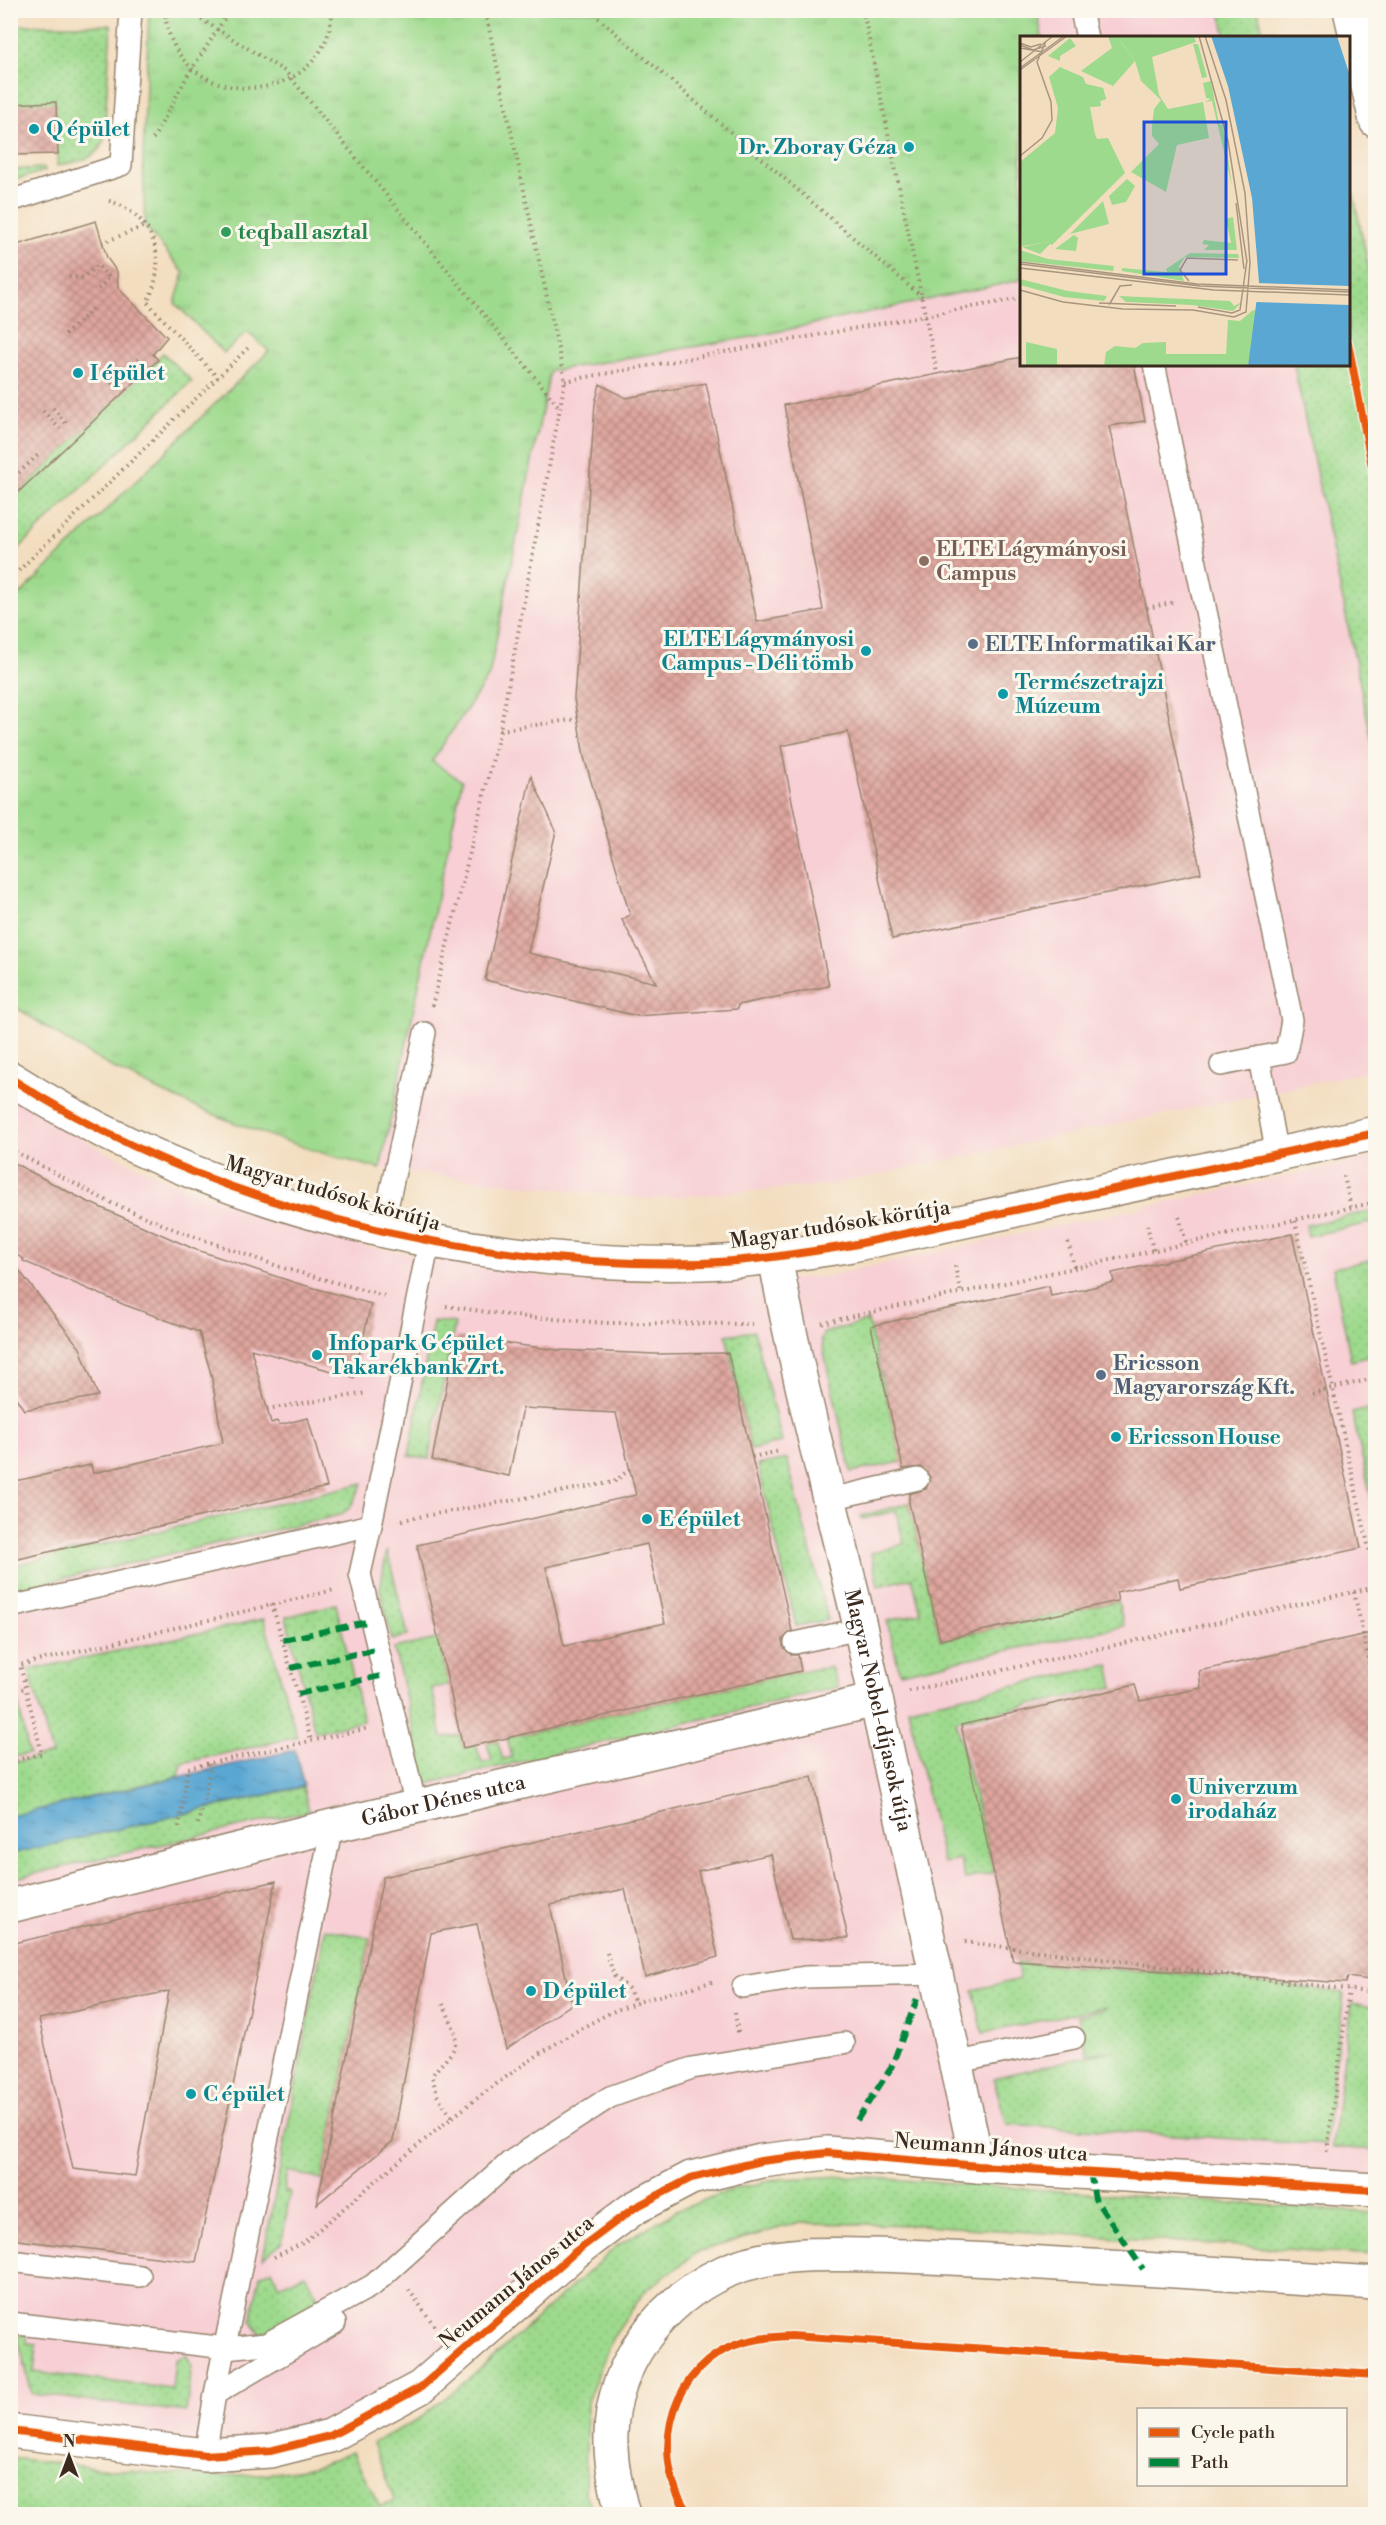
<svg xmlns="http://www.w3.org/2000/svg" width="1386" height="2525" viewBox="0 0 1386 2525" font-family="'Libre Bodoni',serif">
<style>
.built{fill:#f7cfd4}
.grass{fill:url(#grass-dots);stroke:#6c8256;stroke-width:1.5}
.park{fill:url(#park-tufts);stroke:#6c8256;stroke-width:1.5}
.water{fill:url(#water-ripples);stroke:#4a6878;stroke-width:1.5}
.building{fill:url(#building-cross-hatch);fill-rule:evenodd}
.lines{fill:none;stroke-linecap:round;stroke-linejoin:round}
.lane-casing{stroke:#97846e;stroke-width:24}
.street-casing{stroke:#97846e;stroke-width:36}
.secondary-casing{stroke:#97846e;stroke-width:36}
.primary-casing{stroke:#97846e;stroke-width:36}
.path{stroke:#97846e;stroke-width:4;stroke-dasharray:1.5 4.5;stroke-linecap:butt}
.lane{stroke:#fff;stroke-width:21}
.street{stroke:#fff;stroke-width:33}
.secondary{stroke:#fff;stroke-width:33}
.primary{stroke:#fff;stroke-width:33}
.quiet{stroke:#00873e;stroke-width:6;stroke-dasharray:12 6;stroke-linecap:butt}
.cycleway-casing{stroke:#fbf7ec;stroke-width:11}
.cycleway{stroke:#e8590c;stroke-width:8}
.culture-dot{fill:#0f9aa8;stroke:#fbf7ec;stroke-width:2}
.leisure-dot{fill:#2e9e5b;stroke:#fbf7ec;stroke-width:2}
.education-dot{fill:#8d6e63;stroke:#fbf7ec;stroke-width:2}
.service-dot{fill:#5c6f8a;stroke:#fbf7ec;stroke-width:2}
.labels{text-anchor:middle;stroke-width:6;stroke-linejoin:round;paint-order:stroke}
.culture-label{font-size:21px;font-weight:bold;fill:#0d838f;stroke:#fbf7ec;text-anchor:start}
.leisure-label{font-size:21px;font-weight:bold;fill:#27864d;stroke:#fbf7ec;text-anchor:start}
.education-label{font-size:21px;font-weight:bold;fill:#785e54;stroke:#fbf7ec;text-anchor:start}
.service-label{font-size:21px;font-weight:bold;fill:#4e5e75;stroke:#fbf7ec;text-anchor:start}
.street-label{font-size:21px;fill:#3b2a1e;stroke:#fbf7ec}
.inset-road{fill:none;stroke:#a9957f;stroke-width:1.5}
.view{fill:#1d4ed8;fill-opacity:0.15;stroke:#1d4ed8;stroke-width:3}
.inset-edge{fill:none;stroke:#3b2a1e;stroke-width:3}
</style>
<defs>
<pattern id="grass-dots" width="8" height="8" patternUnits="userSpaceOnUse" patternTransform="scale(1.5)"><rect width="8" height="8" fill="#9eda8d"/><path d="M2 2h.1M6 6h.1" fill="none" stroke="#89bb79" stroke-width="1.8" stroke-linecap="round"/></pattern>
<pattern id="park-tufts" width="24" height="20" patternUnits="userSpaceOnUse" patternTransform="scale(1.5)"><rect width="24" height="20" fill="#9eda8d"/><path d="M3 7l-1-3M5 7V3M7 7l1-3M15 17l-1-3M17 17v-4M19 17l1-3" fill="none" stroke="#89bb79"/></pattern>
<pattern id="water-ripples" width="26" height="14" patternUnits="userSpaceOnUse" patternTransform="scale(1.5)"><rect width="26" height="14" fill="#5aa7d3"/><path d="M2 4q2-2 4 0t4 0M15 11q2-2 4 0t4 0" fill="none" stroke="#4c88ab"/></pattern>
<pattern id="building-cross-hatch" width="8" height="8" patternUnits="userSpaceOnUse" patternTransform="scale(1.5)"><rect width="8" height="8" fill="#dea69e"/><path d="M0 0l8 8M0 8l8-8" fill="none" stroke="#b58780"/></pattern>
</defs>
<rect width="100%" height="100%" fill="#fbf7ec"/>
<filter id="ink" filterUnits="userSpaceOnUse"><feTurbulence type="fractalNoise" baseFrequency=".0167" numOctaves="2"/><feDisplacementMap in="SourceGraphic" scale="12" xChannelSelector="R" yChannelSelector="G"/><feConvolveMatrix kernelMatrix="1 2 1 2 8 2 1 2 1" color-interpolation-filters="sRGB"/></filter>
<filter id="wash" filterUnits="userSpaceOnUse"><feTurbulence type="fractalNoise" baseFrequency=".008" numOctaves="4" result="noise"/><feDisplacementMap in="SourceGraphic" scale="24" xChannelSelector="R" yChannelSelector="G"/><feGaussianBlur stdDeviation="1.35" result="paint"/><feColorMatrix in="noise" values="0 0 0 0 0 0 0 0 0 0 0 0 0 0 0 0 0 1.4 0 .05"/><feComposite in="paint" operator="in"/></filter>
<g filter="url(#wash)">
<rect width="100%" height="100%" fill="#f3ddbf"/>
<path class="built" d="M 470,11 L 1220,11 L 1226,37 L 1022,38 L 1022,364 L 1294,365 L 1375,756 L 1375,1070 L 828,1185 L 649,1199 L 380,1169 L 462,781 L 432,761 L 489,676 Z
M 11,1098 L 106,1152 L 167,1180 L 277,1221 L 361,1246 L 582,1282 L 735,1281 L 822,1277 L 1375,1157 L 1375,2178 L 853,2149 L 678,2177 L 424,2378 L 312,2435 L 227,2447 L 11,2428 Z"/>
<path class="grass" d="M 1220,11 L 1258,11 L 1263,32 L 1273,30 L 1275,37 L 1226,37 Z
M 10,25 L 111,25 L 104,139 C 98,161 76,161 57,166 L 58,153 L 13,104 Z
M 44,168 L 45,171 L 11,181 L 11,170 Z
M 1349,173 L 1376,303 L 1375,756 L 1294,365 L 1348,364 Z
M 163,353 L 192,381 L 11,556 L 11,501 Z
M 1375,1210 L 1375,1222 L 1308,1236 L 1306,1225 Z
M 1375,1259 L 1375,1355 L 1351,1361 L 1333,1268 Z
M 433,1321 L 455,1323 L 429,1459 L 409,1456 Z
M 868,1321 L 902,1462 L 851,1472 L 821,1339 L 824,1333 Z
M 754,1331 L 782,1442 L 751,1450 L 726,1335 Z
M 1375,1407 L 1376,1407 L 1375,1514 L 1352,1413 Z
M 787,1459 L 828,1620 L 796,1626 L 758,1465 Z
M 363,1483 L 350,1508 L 340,1515 L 12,1590 L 11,1566 Z
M 909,1503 L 940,1640 L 1118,1601 L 1124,1626 L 900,1673 L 887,1621 L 921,1613 L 912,1578 L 878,1586 L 871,1553 L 904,1544 L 896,1511 L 862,1519 L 861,1516 Z
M 387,1550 L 408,1635 L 392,1640 L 380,1589 Z
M 336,1604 L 363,1721 L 315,1732 L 286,1617 Z
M 264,1619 L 297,1737 L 182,1763 L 179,1776 L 11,1816 L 10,1763 L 52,1754 L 29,1670 Z
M 438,1639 L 449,1685 L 432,1688 L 442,1738 L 460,1735 L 463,1748 L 476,1745 L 482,1763 L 492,1761 L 487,1743 L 497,1740 L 503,1759 L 512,1757 L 507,1738 L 801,1671 L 831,1667 L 838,1687 L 426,1784 L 394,1648 Z
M 1109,1665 L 1114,1687 L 956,1721 L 994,1873 L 965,1879 L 960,1860 L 943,1863 L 908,1708 Z
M 303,1787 L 309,1811 L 11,1879 L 10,1854 Z
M 325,1929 L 370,1938 L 322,2180 L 288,2171 L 284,2192 L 290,2192 L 282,2242 L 263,2258 Z
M 1017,1963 L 1189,1974 L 1344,1993 L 1325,2145 L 1007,2124 L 993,2078 L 1115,2050 L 1087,2054 L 1078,2016 L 1105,2009 L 1105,2007 L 983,2033 L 973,1990 L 1020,1979 Z
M 1351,2004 L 1375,2007 L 1375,2150 L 1332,2147 Z
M 846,2176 L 1375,2213 L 1375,2255 L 924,2225 L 797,2223 L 700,2251 L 644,2292 L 612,2339 L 587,2402 L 585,2491 L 594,2514 L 11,2514 L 11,2458 C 110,2468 214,2487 313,2467 C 326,2464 339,2457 352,2452 L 380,2507 L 394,2500 L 373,2443 L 420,2418 L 468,2380 L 618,2245 L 676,2211 L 730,2190 L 779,2179 Z
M 272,2270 L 279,2286 L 305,2274 L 320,2301 L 269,2333 L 261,2334 L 251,2320 L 260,2275 Z
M 21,2333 L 25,2333 L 27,2343 L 37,2344 L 34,2372 L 172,2389 L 175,2360 L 186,2355 L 192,2366 L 186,2412 L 32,2394 L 18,2338 Z"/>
<path class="park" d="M 149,11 L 1037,11 L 1042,37 L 1022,38 L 1021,280 L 757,336 L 550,371 L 489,676 L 432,761 L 462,781 L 380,1169 C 289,1146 198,1112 115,1069 C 79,1050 45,1026 11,1004 L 11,603 L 269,351 L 247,332 L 224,353 L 175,303 L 184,273 L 145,226 L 143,158 Z
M 11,1670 L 29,1754 L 11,1757 L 10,1757 Z"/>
<path class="water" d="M 295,1750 L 304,1786 L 11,1854 L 11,1816 Z"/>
<g id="blocks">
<path class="building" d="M 56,102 L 58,154 L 10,155 L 10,104 Z
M 96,221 L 107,258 L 117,272 L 118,288 L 167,337 L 153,354 L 158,360 L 10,500 L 10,247 Z
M 1022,357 L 1022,364 L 1134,364 L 1145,421 L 1109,426 L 1201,873 L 892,939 L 848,732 L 781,746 L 829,986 L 738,1005 L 737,1009 L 637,1016 L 485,980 L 531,776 L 556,831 L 528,953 L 656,983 L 622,920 L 630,915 L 584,757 L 574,699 L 595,403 L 600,384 L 626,398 L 706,383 L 757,622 L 823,610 L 784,405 Z
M 10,1161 L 86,1201 L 194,1249 L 293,1282 L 371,1304 L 354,1377 L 251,1349 L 271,1423 L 277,1421 L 279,1425 L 308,1418 L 327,1487 L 10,1561 L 10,1482 L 91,1465 L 93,1473 L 223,1443 L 211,1374 L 199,1332 L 125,1305 L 23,1261 L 24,1259 L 10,1251 Z
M 1292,1234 L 1361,1548 L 1180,1588 L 1178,1578 L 1116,1592 L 1118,1601 L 940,1640 L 909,1503 L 909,1494 L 926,1489 L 930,1477 L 921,1467 L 903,1469 L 871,1326 L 1049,1286 L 1051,1296 L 1081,1290 L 1114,1282 L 1112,1273 Z
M 10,1259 L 80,1348 L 98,1396 L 24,1410 L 10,1389 Z
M 456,1337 L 558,1350 L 656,1354 L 728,1353 L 792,1631 L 783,1639 L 783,1646 L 791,1655 L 798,1655 L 801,1671 L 463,1748 L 417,1545 L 636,1495 L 616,1413 L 523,1408 L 509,1476 L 432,1460 ZM 647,1544 L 665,1623 L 564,1646 L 546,1567 Z
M 1376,1632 L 1376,1981 L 1348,1977 L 1346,1983 L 1013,1961 L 961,1725 L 1135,1685 L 1140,1701 L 1201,1688 L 1199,1671 Z
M 812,1777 L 848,1938 L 790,1940 L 771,1854 L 698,1871 L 718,1957 L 645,1977 L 625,1889 L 550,1905 L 572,2004 L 506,2049 L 477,1924 L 431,1933 L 393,2141 L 317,2204 L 383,1877 Z
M 276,1881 L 196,2262 L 10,2239 L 10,1944 ZM 169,1991 L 135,2176 L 73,2169 L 39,2019 Z"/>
</g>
</g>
<g filter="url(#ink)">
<use href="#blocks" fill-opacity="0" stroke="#97846e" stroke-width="1.5"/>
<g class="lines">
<g class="lane-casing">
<path id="lane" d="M 1081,10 L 1087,38
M 10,201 L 121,165 L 131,10
M 1154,364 L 1292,1020 L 1286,1052 L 1221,1065
M 1259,1057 L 1277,1155
M 382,1231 L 425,1033
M 830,1499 L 918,1479
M 371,1525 L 360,1574 L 416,1806
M 10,1607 L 371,1525 L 429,1242
M 795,1643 L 860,1629
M 743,1987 L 805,1977 L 938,1974
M 958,2062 L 1074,2038
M 10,2261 L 140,2276
M 10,2323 L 226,2348 L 266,2344 L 373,2285 L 511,2161 L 610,2097 L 692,2068 L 844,2043
M 215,2394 L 335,2323
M 205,2455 L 215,2394 L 332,1826"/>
</g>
<g class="street-casing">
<g id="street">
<path d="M 10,1078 C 211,1207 466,1269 703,1263 C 753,1261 803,1253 852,1245 L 1376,1133"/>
<path id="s1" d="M 775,1257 C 798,1381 831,1503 860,1626 C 901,1806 940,1986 978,2166"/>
<path id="s2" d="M 10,1906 L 332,1826 L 876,1700"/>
<path d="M 10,2431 L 205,2455 L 270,2451 L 330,2436 L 421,2387 L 575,2252 L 634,2208 L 691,2178 L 761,2161 L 827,2153 L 978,2166 L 1376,2190"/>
</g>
</g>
<g class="secondary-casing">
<path id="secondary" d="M 1350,10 L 1376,121"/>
</g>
<g class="primary-casing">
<path id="primary" d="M 623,2514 C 616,2489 610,2462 611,2435 C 612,2365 661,2301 724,2272 C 769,2252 821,2254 869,2255 C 921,2256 973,2259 1025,2262 C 1142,2269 1259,2276 1376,2283"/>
</g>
<path class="path" d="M 165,10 C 170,115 329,113 332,10
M 186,10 L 286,72 L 560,408
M 589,10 L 922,297
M 863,10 L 937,373
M 10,80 L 10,89
M 153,139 L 188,75 L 230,10
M 109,201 C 155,215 169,262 147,302 L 218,378
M 102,243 L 145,226
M 69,277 L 83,278 L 97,265 L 110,278 L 98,289
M 65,335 L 92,309
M 565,381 L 1022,298
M 111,384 L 139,358
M 53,408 L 66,423
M 43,411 L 60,429
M 10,481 L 38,455
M 10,579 L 250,346
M 1147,608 L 1176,602
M 500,730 L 577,719
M 432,1006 L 500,730 L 565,381 L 485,10
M 10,1149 L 109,1202 L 176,1230 L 283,1268 L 388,1297
M 1344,1176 L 1351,1208
M 1179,1217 L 1187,1245
M 1295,1221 L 1376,1580
M 1147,1225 L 1154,1253
M 1068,1242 L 1075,1270
M 955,1266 L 961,1294
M 446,1306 L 515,1316 L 606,1323 L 752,1324
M 822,1323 L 1376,1202
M 1312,1393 L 1376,1378
M 267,1409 L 367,1393
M 752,1457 L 780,1451
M 402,1520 L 614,1482 L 630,1469
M 1354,1592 L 1376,1694
M 272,1604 L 311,1740
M 909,1691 L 1376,1587
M 10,1692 L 26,1688
M 10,1761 L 42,1754 L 20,1665 L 334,1590
M 198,1824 L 210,1770 L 209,1763
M 179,1827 L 188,1768 L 369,1728
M 965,1942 L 1376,1993
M 607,1953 L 614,1976 L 629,1989 L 636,2004
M 443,2004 C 448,2016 461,2037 453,2050 C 448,2059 438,2066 432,2076 L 437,2095 L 452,2118
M 735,2013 L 738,2033
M 1327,2151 L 1349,1990
M 274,2257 L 303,2243 C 398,2163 491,2076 602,2017 C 636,1999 678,1992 715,1981
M 409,2290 L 436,2328"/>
<use href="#lane" class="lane"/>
<use href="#street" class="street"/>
<use href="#secondary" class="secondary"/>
<use href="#primary" class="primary"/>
<path class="quiet" d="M 283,1640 L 371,1621
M 291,1668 L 378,1649
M 298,1694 L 385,1675
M 857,2120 L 891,2068 L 917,1999
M 1090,2172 L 1095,2199 L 1143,2269"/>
<g class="cycleway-casing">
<path id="cycleway" d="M 1348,343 L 1376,487
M 10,1078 C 211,1207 466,1269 703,1263 C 753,1261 803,1253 852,1245 L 1376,1133
M 10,2431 L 205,2455 L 270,2451 L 330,2436 L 421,2387 L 575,2252 L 634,2208 L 691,2178 L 761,2161 L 827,2153 L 978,2166 L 1376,2190
M 689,2514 C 650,2461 667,2377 728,2348 C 748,2339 769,2337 791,2336 L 1376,2375"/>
</g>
<use href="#cycleway" class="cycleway"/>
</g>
</g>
<g class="culture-dot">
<circle cx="34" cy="129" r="6"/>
<circle cx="909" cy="147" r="6"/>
<circle cx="78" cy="373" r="6"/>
<circle cx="866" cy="651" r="6"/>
<circle cx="1003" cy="694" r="6"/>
<circle cx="317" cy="1355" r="6"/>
<circle cx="1116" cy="1437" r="6"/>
<circle cx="647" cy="1519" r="6"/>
<circle cx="1176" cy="1799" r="6"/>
<circle cx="531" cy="1991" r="6"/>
<circle cx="191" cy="2094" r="6"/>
</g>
<circle class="leisure-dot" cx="226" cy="232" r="6"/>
<circle class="education-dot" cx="924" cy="561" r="6"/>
<g class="service-dot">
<circle cx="973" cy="644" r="6"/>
<circle cx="1101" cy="1375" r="6"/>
</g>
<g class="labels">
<g class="culture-label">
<text x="46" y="136">Q épület</text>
<text x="897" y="154" text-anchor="end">Dr. Zboray Géza</text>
<text x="90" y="380">I épület</text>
<text x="854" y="646" text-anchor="end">ELTE Lágymányosi<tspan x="854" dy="24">Campus - Déli tömb</tspan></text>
<text x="1015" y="689">Természetrajzi<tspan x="1015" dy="24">Múzeum</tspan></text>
<text x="329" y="1350">Infopark G épület<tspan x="329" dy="24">Takarékbank Zrt.</tspan></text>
<text x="1128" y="1444">Ericsson House</text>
<text x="659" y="1526">E épület</text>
<text x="1188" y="1794">Univerzum<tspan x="1188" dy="24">irodaház</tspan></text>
<text x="543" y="1998">D épület</text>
<text x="203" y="2101">C épület</text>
</g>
<g class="leisure-label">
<text x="238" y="239">teqball asztal</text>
</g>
<g class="education-label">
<text x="936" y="556">ELTE Lágymányosi<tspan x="936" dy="24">Campus</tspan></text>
</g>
<g class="service-label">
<text x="985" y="651">ELTE Informatikai Kar</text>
<text x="1113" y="1370">Ericsson<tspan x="1113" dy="24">Magyarország Kft.</tspan></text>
</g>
<g class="street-label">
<text transform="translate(333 1193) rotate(16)" y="7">Magyar tudósok körútja</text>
<text transform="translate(840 1224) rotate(-9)" y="7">Magyar tudósok körútja</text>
<text dy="7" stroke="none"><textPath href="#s1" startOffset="465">Magyar Nobel-díjasok útja</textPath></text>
<text dy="7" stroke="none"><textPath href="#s2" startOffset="446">Gábor Dénes utca</textPath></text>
<text transform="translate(991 2147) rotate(4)" y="7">Neumann János utca</text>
<text transform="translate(516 2282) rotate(-40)" y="7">Neumann János utca</text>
</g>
</g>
<g transform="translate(1020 36)">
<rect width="330" height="330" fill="#f3ddbf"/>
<path d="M 88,0 L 108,0 L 101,6 L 115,25 L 93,50 L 61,35 L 92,12 ZM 50,2 L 56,10 L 40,20 L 40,25 L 28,20 ZM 173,8 L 178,8 L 187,41 L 182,42 ZM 191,45 L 199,88 L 203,89 L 212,150 L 192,65 L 185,66 L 191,63 L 186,62 L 183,47 ZM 83,165 L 89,188 L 50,198 ZM 213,181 L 217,214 L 184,214 L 189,209 L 182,208 L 184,204 L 211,207 L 206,183 ZM 54,199 L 58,202 L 56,215 L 35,213 ZM 27,206 L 31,207 L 20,218 L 2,211 ZM 0,214 L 28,223 L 94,230 L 93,235 L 0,225 ZM 170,217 L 218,218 L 219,222 L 165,221 L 159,230 L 164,245 L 102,235 L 102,232 L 147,236 L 146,233 ZM 0,243 L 48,255 L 87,260 L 84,265 L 44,261 L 0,249 ZM 99,260 L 210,265 L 214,270 L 222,266 L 213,275 L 172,269 L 106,266 Z" fill="#9eda8d"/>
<path d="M 97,0 L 174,0 L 176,6 L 132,21 L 139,59 L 148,73 L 183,66 L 189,102 L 157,109 L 146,156 L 111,136 L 139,108 L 132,100 L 132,90 L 134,73 L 141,64 L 121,45 L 115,25 ZM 40,31 L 63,41 L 66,48 L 83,52 L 86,63 L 80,65 L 81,70 L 70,71 L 75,98 L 77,103 L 88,102 L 105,137 L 32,209 L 27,206 L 2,210 L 0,126 L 35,97 L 38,72 L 29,41 ZM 107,143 L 115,150 L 106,166 L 92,169 L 89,160 ZM 233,274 L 237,275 L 228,330 L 84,330 L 86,316 L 95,310 L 115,312 L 123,307 L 146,306 L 146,318 L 206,318 L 208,284 L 220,285 ZM 6,306 L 37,313 L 37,330 L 6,330 Z" fill="#9eda8d"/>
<path d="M34 47a9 9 0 1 1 18 0a9 9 0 1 1-18 0ZM 66,48 L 83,52 L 86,63 L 80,65 L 81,70 L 70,71 ZM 20,112 L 29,135 L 13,142 L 21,186 L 33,184 L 35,197 L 27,206 L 2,210 L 0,126 Z" fill="#9eda8d"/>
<path d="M 191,0 L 317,0 L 330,40 L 330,330 L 228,330 L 239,246 L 232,162 L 208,50 Z" fill="#5aa7d3"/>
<path d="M 236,247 L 330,250 L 330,269 L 235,266 Z" fill="#f3ddbf"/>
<path class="inset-road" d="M 179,0 L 208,105 L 227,226M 0,7 L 11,11 L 21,8M 0,9 L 13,14 L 26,10M 0,12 L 23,16M 0,26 L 33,0M 0,32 L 44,0M 0,34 L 47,0M 0,120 L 22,102 L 32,84 L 31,66 L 17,26 L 26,5M 216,167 L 224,233M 0,226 L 177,248 L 330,254M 0,228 L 180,250 L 330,256M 0,232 L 194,254 L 330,259M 169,245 L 160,234 L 167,222 L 218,224M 0,254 L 43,266 L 103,273 L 173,274 L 214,281 L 226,276 L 230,227 L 225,157 L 206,64 L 185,0M 79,267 L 156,270M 89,269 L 100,250 L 112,249M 178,271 L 212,277 L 220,274 L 227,224"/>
<path class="view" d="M 124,86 L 206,86 L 206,238 L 124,238 Z"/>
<rect width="330" height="330" class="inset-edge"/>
</g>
<rect width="1386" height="2525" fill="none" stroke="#fbf7ec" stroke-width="36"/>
<rect x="1137" y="2408" width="210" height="78" fill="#fbf7ec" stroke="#aea59a" stroke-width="1.5"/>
<rect x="1149" y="2428" width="30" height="9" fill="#e8590c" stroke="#aea59a" stroke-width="1.5"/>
<text x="1191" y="2438" font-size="18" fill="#3b2a1e">Cycle path</text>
<rect x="1149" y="2458" width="30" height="9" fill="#00873e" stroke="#aea59a" stroke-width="1.5"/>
<text x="1191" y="2468" font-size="18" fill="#3b2a1e">Path</text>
<g transform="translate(69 2456)" stroke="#fbf7ec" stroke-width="4.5" paint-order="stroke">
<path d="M0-4.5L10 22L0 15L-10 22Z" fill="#3b2a1e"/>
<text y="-9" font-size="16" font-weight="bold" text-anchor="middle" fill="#3b2a1e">N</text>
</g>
</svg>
